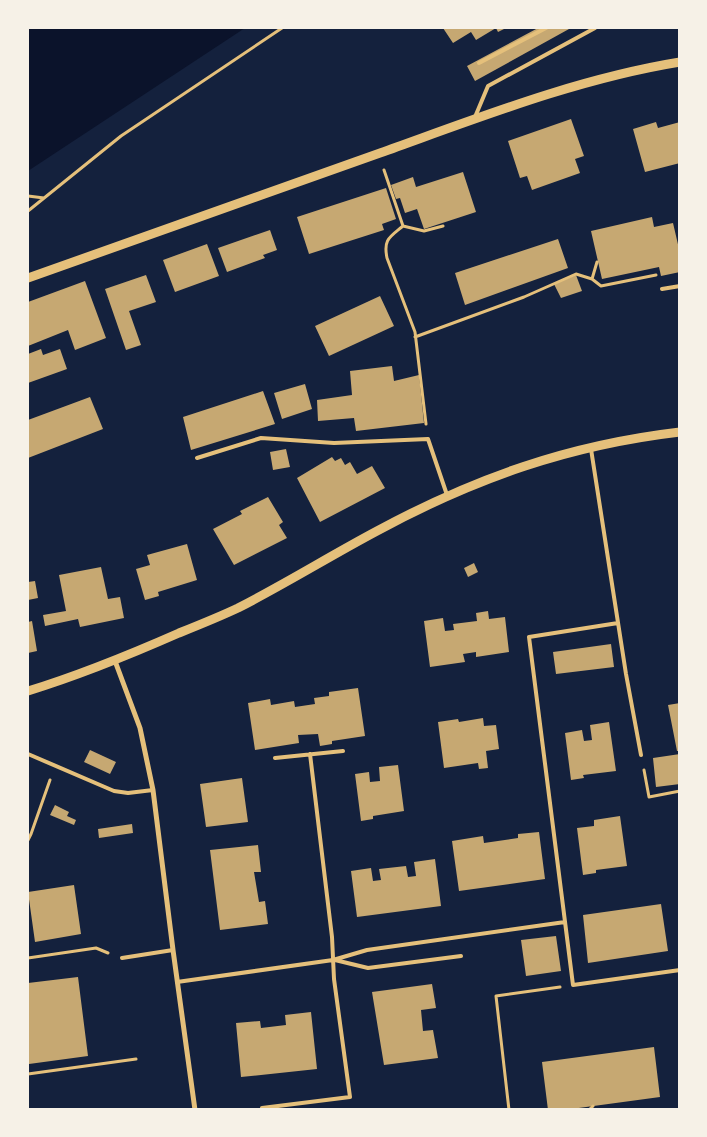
<svg xmlns="http://www.w3.org/2000/svg" width="707" height="1137" viewBox="0 0 707 1137" font-family="'Source Sans 3',sans-serif">
<style>
.water{fill:#0b132b}
.building{fill:#c6a872}
.lines{fill:none;stroke-linecap:round;stroke-linejoin:round}
.path{stroke:#e5c07b;stroke-width:3}
.service{stroke:#e5c07b;stroke-width:4}
.minor{stroke:#e5c07b;stroke-width:5}
.tertiary{stroke:#e5c07b;stroke-width:9}
</style>
<rect width="100%" height="100%" fill="#14213d"/>
<path class="water" d="M 28,28 L 245,28 L 28,171 Z"/>
<path class="building" d="M 443,28 L 506,28 L 498,32 L 496,28 L 476,40 L 471,32 L 453,43 Z
M 538,28 L 568,28 L 569,29 L 475,81 L 467,66 Z
M 571,119 L 584,156 L 575,159 L 580,173 L 532,190 L 527,176 L 520,178 L 508,141 Z
M 656,122 L 658,128 L 680,122 L 680,163 L 645,172 L 633,129 Z
M 463,172 L 476,212 L 424,229 L 417,209 L 405,213 L 400,198 L 396,199 L 391,185 L 413,177 L 416,187 Z
M 386,188 L 396,219 L 382,224 L 384,230 L 309,254 L 297,217 Z
M 652,217 L 654,227 L 673,223 L 680,253 L 680,272 L 661,276 L 659,267 L 602,279 L 591,231 Z
M 270,230 L 277,250 L 263,255 L 265,258 L 227,272 L 218,248 Z
M 558,239 L 568,268 L 465,305 L 455,273 Z
M 207,244 L 219,276 L 175,292 L 163,260 Z
M 146,275 L 156,302 L 129,311 L 141,345 L 126,350 L 105,289 Z
M 576,275 L 582,291 L 561,298 L 554,284 Z
M 85,281 L 106,338 L 75,350 L 68,330 L 28,346 L 28,302 Z
M 380,296 L 394,326 L 329,356 L 315,326 Z
M 41,349 L 43,355 L 60,349 L 67,369 L 28,383 L 28,354 Z
M 392,366 L 394,381 L 419,375 L 424,423 L 356,431 L 354,418 L 318,421 L 317,400 L 352,395 L 350,371 Z
M 305,384 L 312,409 L 282,419 L 274,393 Z
M 263,391 L 275,424 L 191,450 L 183,417 Z
M 90,397 L 103,429 L 28,458 L 28,420 Z
M 286,449 L 290,467 L 273,470 L 270,452 Z
M 332,457 L 335,461 L 341,458 L 345,465 L 350,462 L 357,474 L 372,466 L 385,488 L 320,522 L 297,478 Z
M 268,497 L 283,522 L 279,525 L 287,538 L 234,565 L 213,529 L 242,514 L 240,511 Z
M 187,544 L 197,580 L 158,592 L 159,596 L 145,600 L 136,569 L 150,565 L 147,555 Z
M 474,563 L 478,572 L 468,577 L 464,568 Z
M 101,567 L 108,599 L 120,597 L 124,618 L 80,627 L 78,619 L 45,626 L 43,615 L 66,611 L 59,575 Z
M 35,581 L 38,598 L 28,600 L 28,582 Z
M 488,611 L 489,619 L 505,617 L 509,652 L 476,657 L 476,652 L 463,654 L 465,662 L 430,667 L 424,621 L 443,618 L 445,631 L 454,630 L 453,624 L 477,621 L 476,613 Z
M 32,621 L 37,651 L 28,653 L 28,622 Z
M 611,644 L 614,667 L 556,674 L 553,652 Z
M 358,688 L 365,736 L 332,741 L 332,744 L 320,746 L 318,734 L 298,735 L 299,743 L 255,750 L 248,703 L 270,699 L 271,705 L 294,701 L 295,707 L 315,704 L 314,698 L 329,696 L 329,692 Z
M 680,703 L 680,751 L 677,751 L 668,705 Z
M 483,718 L 484,726 L 496,725 L 499,749 L 486,751 L 488,768 L 479,769 L 478,763 L 444,768 L 438,722 L 458,719 L 459,722 Z
M 609,722 L 616,771 L 583,775 L 584,778 L 571,780 L 565,733 L 582,730 L 584,741 L 592,740 L 590,725 Z
M 90,750 L 116,762 L 110,774 L 84,762 Z
M 680,754 L 680,784 L 656,787 L 653,758 Z
M 398,765 L 404,811 L 373,816 L 373,819 L 361,821 L 355,774 L 369,772 L 370,782 L 380,781 L 379,767 Z
M 242,778 L 248,822 L 206,827 L 200,784 Z
M 55,805 L 69,812 L 67,816 L 76,820 L 74,825 L 50,815 Z
M 620,816 L 627,866 L 596,870 L 596,873 L 583,875 L 577,828 L 594,826 L 594,820 Z
M 132,824 L 133,833 L 99,838 L 98,829 Z
M 539,832 L 545,879 L 459,891 L 452,841 L 483,836 L 484,843 L 518,838 L 518,834 Z
M 258,845 L 261,872 L 254,872 L 259,902 L 265,901 L 268,924 L 220,930 L 210,850 Z
M 435,859 L 441,906 L 357,917 L 351,871 L 371,868 L 373,881 L 381,880 L 379,869 L 406,866 L 408,877 L 416,876 L 414,862 Z
M 74,885 L 81,934 L 35,942 L 28,892 Z
M 661,904 L 668,951 L 588,963 L 583,915 Z
M 556,936 L 561,971 L 526,976 L 521,940 Z
M 78,977 L 88,1056 L 29,1064 L 28,983 Z
M 432,984 L 436,1008 L 421,1010 L 423,1031 L 433,1030 L 438,1058 L 384,1065 L 372,992 Z
M 311,1012 L 317,1069 L 241,1077 L 236,1023 L 260,1021 L 261,1028 L 286,1025 L 285,1015 Z
M 654,1047 L 660,1097 L 564,1110 L 548,1110 L 542,1062 Z"/>
<g class="lines">
<path class="path" d="M 384,170 L 403,226
M 28,196 L 44,198
M 28,211 L 121,136 L 282,28
M 403,226 C 390,237 383,239 387,258 L 415,332 L 426,424
M 403,226 L 424,231 L 443,226
M 592,279 L 597,262
M 415,337 L 524,297 L 576,274 L 592,279 L 601,286 L 656,275
M 644,770 L 649,797 L 680,791
M 28,840 L 31,834 L 50,780
M 28,958 L 96,948 L 108,953
M 28,1074 L 136,1059
M 509,1110 L 496,996 L 560,987
M 589,1110 L 593,1106"/>
<path class="service" d="M 479,63 L 546,28
M 475,117 L 488,86 L 595,28
M 662,289 L 680,286
M 591,449 L 626,674 L 641,755
M 197,458 L 261,438 L 334,443 L 428,439 L 447,495
M 618,623 L 529,637 L 573,985 L 680,970
M 28,754 L 114,791 L 128,793 L 153,790
M 275,758 L 343,751
M 122,958 L 173,950
M 335,960 L 368,968 L 461,956
M 177,982 L 333,960 L 367,950 L 565,922
M 262,1108 L 350,1097 L 334,979 L 332,937 L 310,754"/>
<path class="minor" d="M 115,661 L 140,728 L 153,790 L 173,950 L 195,1110"/>
<path class="tertiary" d="M 28,278 C 145,236 263,195 380,153 C 478,118 576,79 680,62
M 28,691 C 80,675 129,655 179,633 C 199,625 219,617 238,608 C 285,584 330,556 377,531 C 475,478 569,445 680,432"/>
</g>
<rect width="707" height="1137" fill="none" stroke="#f6f1e7" stroke-width="58"/>
</svg>
